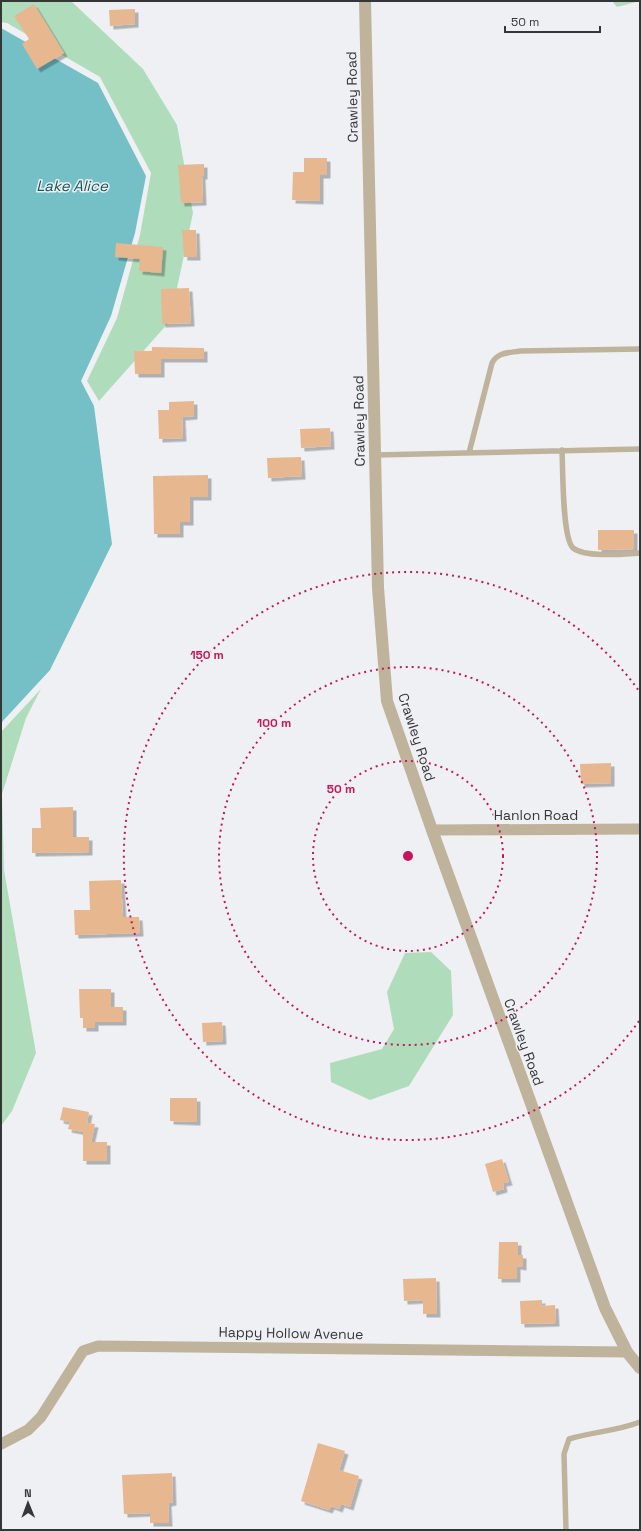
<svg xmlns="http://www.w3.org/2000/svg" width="641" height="1531" viewBox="0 0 641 1531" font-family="'Space Grotesk',sans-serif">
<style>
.green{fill:#afddbb}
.water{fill:#74c0c6}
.building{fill:#e7b790;filter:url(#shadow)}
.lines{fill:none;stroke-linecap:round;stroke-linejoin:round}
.service{stroke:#bfb39c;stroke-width:5.5}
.minor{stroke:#bfb39c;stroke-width:11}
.tertiary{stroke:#bfb39c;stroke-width:12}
.ring{fill:none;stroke:#c2185b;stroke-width:2;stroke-dasharray:2 4}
.labels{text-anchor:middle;stroke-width:3;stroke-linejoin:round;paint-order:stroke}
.street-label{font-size:14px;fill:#353637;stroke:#eff0f3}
.water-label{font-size:15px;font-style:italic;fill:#12565a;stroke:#eff0f3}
.centre{fill:#c2185b;stroke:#eff0f3;stroke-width:2}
.ring-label{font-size:12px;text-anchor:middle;font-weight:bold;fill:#c2185b;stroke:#eff0f3;stroke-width:3;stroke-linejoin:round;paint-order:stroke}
</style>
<defs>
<filter id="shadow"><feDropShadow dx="3.5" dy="3.5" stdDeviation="0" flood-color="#0004"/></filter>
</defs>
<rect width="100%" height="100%" fill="#eff0f3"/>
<path class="green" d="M 1,1 L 71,1 L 143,69 L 177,125 L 193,213 L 170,321 L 99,401 L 87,381 L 117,318 L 140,235 L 151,173 L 100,77 L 7,23 L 1,22 Z
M 612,1 L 640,1 L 617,7 Z
M 41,689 L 26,718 L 2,794 L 4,870 L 36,1053 L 12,1111 L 1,1126 L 1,732 Z
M 431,952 L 451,971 L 453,1015 L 409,1086 L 370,1100 L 331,1082 L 330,1063 L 382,1049 L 394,1029 L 387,992 L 405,953 Z"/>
<path class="water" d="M 1,28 L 98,83 L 146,176 L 135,233 L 111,316 L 81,381 L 94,406 L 112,544 L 50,670 L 1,723 Z"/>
<path class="building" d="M 34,4 L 64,53 L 37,69 L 22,44 L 29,39 L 14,16 Z
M 135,9 L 135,24 L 110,26 L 109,10 Z
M 304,158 L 327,158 L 327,175 L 320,175 L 320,201 L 292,200 L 293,172 L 304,172 Z
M 204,164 L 204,176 L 202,176 L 203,202 L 181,203 L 178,165 Z
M 182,230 L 196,230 L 197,257 L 184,257 Z
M 116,243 L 163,247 L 161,273 L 139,271 L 140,259 L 115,257 Z
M 189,288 L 191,323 L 162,324 L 161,289 Z
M 152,347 L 204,348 L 204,359 L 161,359 L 161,374 L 135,374 L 134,351 L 152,351 Z
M 194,401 L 194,416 L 182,417 L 183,438 L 159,439 L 158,410 L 169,410 L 169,402 Z
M 330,428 L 331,446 L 301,448 L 300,429 Z
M 301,457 L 302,476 L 268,478 L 267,458 Z
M 208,475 L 208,497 L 190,497 L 190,522 L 180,522 L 180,534 L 154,534 L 153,476 Z
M 598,530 L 634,530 L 634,549 L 598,550 Z
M 611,763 L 611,783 L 581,784 L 580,764 Z
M 73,807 L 73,837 L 89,837 L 89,852 L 32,853 L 32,828 L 41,828 L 40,808 Z
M 121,880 L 123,917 L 139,917 L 140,933 L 75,935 L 74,910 L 90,910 L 89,881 Z
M 79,989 L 111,989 L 111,1007 L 123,1007 L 123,1022 L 95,1022 L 95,1028 L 83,1028 L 83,1018 L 80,1018 Z
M 222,1022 L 223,1041 L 203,1042 L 202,1023 Z
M 170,1098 L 197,1098 L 197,1122 L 170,1121 Z
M 63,1107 L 89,1112 L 87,1123 L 95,1124 L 91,1142 L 107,1142 L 107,1161 L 83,1161 L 83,1132 L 68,1129 L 70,1122 L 60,1120 Z
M 502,1159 L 509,1182 L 503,1183 L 504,1189 L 493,1192 L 485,1164 Z
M 499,1242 L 518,1242 L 518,1255 L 523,1255 L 523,1267 L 517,1266 L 517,1279 L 498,1279 Z
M 436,1278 L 437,1314 L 423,1314 L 423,1300 L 404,1301 L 403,1279 Z
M 542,1300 L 542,1306 L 555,1305 L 556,1323 L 521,1324 L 520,1301 Z
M 318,1443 L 345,1451 L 339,1470 L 359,1476 L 350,1507 L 341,1504 L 339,1509 L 331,1506 L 329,1510 L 301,1501 Z
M 172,1473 L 173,1502 L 168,1503 L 169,1523 L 150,1523 L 150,1513 L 124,1514 L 122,1475 Z"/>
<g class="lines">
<path class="service" d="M 562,450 C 563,468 562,538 573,548 C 586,558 624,554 640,553
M 469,453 L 492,363 C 498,352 508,353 520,351 L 640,349
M 375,455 L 640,449
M 566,1530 L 564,1454 L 569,1439 C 592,1432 617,1431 640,1422"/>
<path class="minor" d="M 432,830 L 640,829
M 1,1444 L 28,1430 L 41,1417 L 83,1351 L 98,1346 L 627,1352"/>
<path class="tertiary" d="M 365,1 L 378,588 L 387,701 L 432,830 L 605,1308 L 627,1352 L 640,1368"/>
</g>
<g class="ring">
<circle cx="408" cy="856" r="95"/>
<circle cx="408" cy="856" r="189"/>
<path d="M639 1021A284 284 0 1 1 639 691"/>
</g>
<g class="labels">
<g class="street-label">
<text transform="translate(352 97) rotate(-91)" y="5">Crawley Road</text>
<text transform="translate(359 421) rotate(-91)" y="5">Crawley Road</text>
<text transform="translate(417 737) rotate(72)" y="5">Crawley Road</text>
<text x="536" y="820">Hanlon Road</text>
<text transform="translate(524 1042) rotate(70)" y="5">Crawley Road</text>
<text transform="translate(291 1333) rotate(1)" y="5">Happy Hollow Avenue</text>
</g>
<g class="water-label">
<text x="72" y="191">Lake Alice</text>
</g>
</g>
<circle cx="408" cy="856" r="6" class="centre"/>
<g class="ring-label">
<text x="207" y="659">150 m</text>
<text x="274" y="727">100 m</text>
<text x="341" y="793">50 m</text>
</g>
<rect width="641" height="1531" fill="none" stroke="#353637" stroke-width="4"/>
<g transform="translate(28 1503) rotate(359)" stroke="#eff0f3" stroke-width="3" paint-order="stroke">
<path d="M0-3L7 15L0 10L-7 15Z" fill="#353637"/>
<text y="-6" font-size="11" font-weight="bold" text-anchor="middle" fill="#353637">N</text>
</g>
<path d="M505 26v6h95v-6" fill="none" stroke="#353637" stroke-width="2"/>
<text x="511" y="26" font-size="12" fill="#353637" stroke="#eff0f3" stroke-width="3" paint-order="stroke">50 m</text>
</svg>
